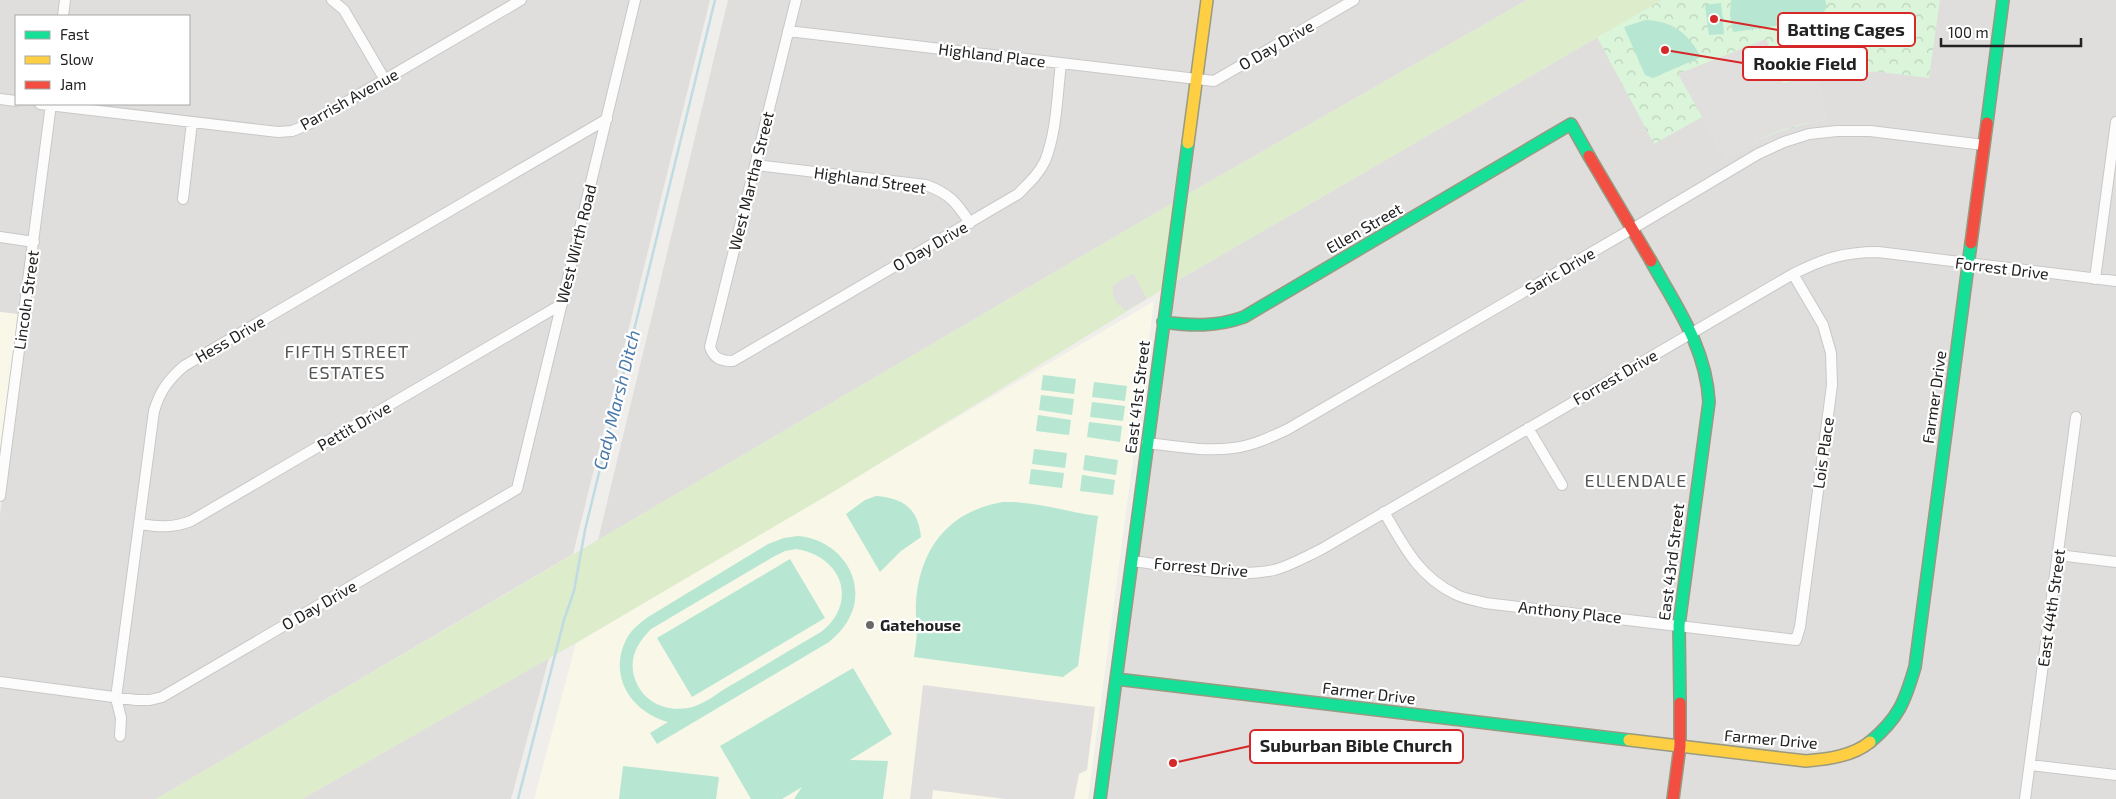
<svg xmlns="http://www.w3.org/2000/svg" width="2116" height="799" viewBox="0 0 2116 799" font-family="'Exo 2',sans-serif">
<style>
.residential{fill:#dfdedc}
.education{fill:#f8f7e8}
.grass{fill:#ddeccb}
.park{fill:url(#park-crowns)}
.pitch{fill:#b7e6d2;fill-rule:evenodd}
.parking{fill:#e0dfde}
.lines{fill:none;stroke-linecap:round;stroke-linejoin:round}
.stream{stroke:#bfdbe3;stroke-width:2.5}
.street-casing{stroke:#c9c8c7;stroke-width:12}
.fast-casing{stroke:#999a82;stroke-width:14}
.slow-casing{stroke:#999a82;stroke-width:14}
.jam-casing{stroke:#999a82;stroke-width:14}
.street{stroke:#fdfcfc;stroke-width:10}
.fast{stroke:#16e098;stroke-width:11}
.slow{stroke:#ffcf43;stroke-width:11}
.jam{stroke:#f24e42;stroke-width:11}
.poi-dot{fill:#6a6968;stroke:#fff;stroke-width:2}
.labels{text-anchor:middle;stroke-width:4.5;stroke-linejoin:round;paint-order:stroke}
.street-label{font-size:16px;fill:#222;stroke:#fff}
.poi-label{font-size:16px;font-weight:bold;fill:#222;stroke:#fff;text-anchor:start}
.neighbourhood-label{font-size:18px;letter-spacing:1px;fill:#555;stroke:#fff}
.water-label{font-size:18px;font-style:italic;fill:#4a7aab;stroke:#fff}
.leader{fill:none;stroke:#d62828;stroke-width:2}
.callout-dot{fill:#d62828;stroke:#fff;stroke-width:2}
.callout{fill:#fff;stroke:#d62828;stroke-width:2}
.callout-label{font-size:18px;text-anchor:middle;font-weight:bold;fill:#222}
</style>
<defs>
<pattern id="park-crowns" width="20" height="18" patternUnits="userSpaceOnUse" patternTransform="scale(1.25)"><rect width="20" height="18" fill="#daf5da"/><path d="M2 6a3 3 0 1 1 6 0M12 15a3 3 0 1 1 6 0" fill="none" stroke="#bbd2bb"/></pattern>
</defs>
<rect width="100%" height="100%" fill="#f0eeeb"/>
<path class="residential" d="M 0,0 L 63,0 L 61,16 L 16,16 L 16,104 L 49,104 L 22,315 L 0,312 Z
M 67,0 L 710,0 L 573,554 L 156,799 L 0,799 L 0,515 L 54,104 L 189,104 L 189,16 L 65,16 Z
M 728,0 L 1527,0 L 1181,198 L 598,540 Z
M 1662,0 L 2116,0 L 2116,799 L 1100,799 L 1168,286 Z
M 549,658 L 511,799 L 302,799 Z"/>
<path class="education" d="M 1154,301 L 1088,799 L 534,799 L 576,643 Z
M 0,312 L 18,314 L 0,451 Z"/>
<path class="grass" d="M 1527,0 L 1662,0 L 1168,286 L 833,492 L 576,643 L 302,799 L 156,799 L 1181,198 Z"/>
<path class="park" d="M 1662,0 L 1940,0 L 1929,78 L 1879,72 L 1819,71 L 1825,120 C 1786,127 1759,138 1725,158 L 1702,117 L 1654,144 L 1597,37 Z"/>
<path class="pitch" d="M 1731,0 L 1825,0 L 1827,7 L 1819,20 L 1733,32 L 1730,16 Z
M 1721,3 L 1724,34 L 1709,35 L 1705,5 Z
M 1645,20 C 1673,21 1688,33 1701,57 L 1653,78 L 1645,75 L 1624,27 Z
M 1043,375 L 1076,379 L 1074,394 L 1041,390 Z
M 1094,382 L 1127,386 L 1125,401 L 1092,397 Z
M 1041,395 L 1074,399 L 1072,415 L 1039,410 Z
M 1092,402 L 1125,406 L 1123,421 L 1090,417 Z
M 1038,415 L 1071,420 L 1069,435 L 1036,431 Z
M 1089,422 L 1122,426 L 1120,442 L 1087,437 Z
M 1034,449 L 1067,453 L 1065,468 L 1032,464 Z
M 1085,455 L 1118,460 L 1116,475 L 1083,470 Z
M 1031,469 L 1064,473 L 1062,488 L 1029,484 Z
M 1082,475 L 1115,480 L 1113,495 L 1080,491 Z
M 876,496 C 904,498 918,509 921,537 L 901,551 L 880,572 L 846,514 L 865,500 Z
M 1003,502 C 1037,501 1066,512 1098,516 L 1078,666 L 1063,677 L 914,657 C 915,649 917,639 917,630 C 916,617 915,605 917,592 C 924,542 954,510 1003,502 Z
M 798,536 C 840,539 871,583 847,622 C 842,630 836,636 829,642 L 657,744 L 650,733 L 668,722 C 631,712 607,675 627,638 C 632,629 640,623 648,617 L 768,544 L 784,538 ZM 796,549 C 842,556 859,602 821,632 C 790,650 759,669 728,687 C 716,694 702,706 688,708 C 664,712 641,701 634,676 C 629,657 638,642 651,629 L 773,557 L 785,551 Z
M 790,559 L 825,618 L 692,697 L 657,638 Z
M 853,668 L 892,734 L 850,760 L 888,761 L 883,799 L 794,799 L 802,787 L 782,799 L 751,799 L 720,746 Z
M 623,766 L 719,777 L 716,799 L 619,799 Z"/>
<path class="parking" d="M 1766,39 L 1783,83 L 1820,76 L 1825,120 L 1798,125 L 1776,132 L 1756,141 L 1725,158 L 1678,74 Z
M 1133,273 L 1147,299 L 1125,311 L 1122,306 L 1118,305 L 1112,294 L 1114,292 L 1112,286 Z
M 923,685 L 1095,707 L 1087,770 L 1079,774 L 1074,799 L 1006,799 L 933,790 L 932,799 L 910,799 Z"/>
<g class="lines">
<path class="stream" d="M 518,799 L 564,620 L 574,591 L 585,530 L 715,0"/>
<g class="street-casing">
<path id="street" d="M 332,0 L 344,10 L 385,80
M 796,0 L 710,347 C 714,359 721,361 733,361 L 1018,194 C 1028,184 1039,174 1045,161 C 1057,131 1057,95 1061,64
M 63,16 L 65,0
M 788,31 L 1214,81 L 1354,0
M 0,99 L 16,101
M 40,104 L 278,132 L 292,131 L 307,125 L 521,0
M 755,165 L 926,185 C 950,194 956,202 970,223
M 183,199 L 192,122
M 0,237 L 34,242
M 2095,279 L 2116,122
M 1528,428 L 1562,485
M 1147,443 C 1175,446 1204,452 1233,448 C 1252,446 1271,437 1288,429 L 1632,229 L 1758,154 L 1784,142 L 1809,134 L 1837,131 L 1870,131 L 1984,145
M 0,496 L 51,104
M 1384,512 C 1404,546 1418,576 1455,594 C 1464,599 1475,600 1485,603 L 1796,640 L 1800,627 L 1832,385 L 1831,353 L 1823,325 L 1793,274
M 140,524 C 159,527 173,528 191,521 L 562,304
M 2058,555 L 2116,562
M 1132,561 C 1174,566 1233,579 1274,570 C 1290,566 1305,557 1320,550 L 1793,274 C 1823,259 1843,252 1878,252 L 2116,281
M 0,682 L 136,700 L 150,700 L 162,697 L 517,489 L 635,0
M 120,736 L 121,718 L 116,698 L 154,411 C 160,391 168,380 184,366 L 607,119
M 2030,765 L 2116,775
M 2025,799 L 2076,417"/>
</g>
<g class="fast-casing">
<path id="fast" d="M 1987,123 L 2003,0
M 1651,261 C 1677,308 1706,347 1709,402 L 1679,625 L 1680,703
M 1163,322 C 1192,326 1216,327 1244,317 L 1571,124 L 1589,156
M 1116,679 L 1629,740
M 1870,742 C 1899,718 1905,701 1915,667 L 1971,243
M 1100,799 L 1188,143"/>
</g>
<g class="slow-casing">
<path id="slow" d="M 1188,143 L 1207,0
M 1629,740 L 1806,761 C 1828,759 1853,756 1870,742"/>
</g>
<g class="jam-casing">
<path id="jam" d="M 1589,156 L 1651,261
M 1971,243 L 1987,123
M 1673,799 L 1680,746 L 1680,703"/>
</g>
<use href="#street" class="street"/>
<use href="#fast" class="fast"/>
<use href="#slow" class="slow"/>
<use href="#jam" class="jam"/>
</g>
<circle class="poi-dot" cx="870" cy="625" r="5"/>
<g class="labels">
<g class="street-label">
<text transform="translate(1276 45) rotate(-30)" y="6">O Day Drive</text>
<text transform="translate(992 55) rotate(7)" y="6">Highland Place</text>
<text transform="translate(349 99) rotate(-29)" y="6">Parrish Avenue</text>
<text transform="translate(870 180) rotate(8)" y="6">Highland Street</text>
<text transform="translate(751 181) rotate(-76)" y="6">West Martha Street</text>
<text transform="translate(1364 228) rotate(-30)" y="6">Ellen Street</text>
<text transform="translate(576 244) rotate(-76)" y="6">West Wirth Road</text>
<text transform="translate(930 246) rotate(-30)" y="6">O Day Drive</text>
<text transform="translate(2002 268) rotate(7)" y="6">Forrest Drive</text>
<text transform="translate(1560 271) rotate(-30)" y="6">Saric Drive</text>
<text transform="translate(26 300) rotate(-82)" y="6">Lincoln Street</text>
<text transform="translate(230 339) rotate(-30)" y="6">Hess Drive</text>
<text transform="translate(1615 377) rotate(-30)" y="6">Forrest Drive</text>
<text transform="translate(1137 397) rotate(-83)" y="6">East 41st Street</text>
<text transform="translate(1934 397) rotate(-82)" y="6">Farmer Drive</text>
<text transform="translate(354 426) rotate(-30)" y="6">Pettit Drive</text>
<text transform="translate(1823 453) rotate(-82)" y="6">Lois Place</text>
<text transform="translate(1671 562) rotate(-83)" y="6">East 43rd Street</text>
<text transform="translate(1201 567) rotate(5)" y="6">Forrest Drive</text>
<text transform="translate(319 605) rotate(-30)" y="6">O Day Drive</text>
<text transform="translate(2051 608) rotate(-82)" y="6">East 44th Street</text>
<text transform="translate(1570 612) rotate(6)" y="6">Anthony Place</text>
<text transform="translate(1369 693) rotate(7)" y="6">Farmer Drive</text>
<text transform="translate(1771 739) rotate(5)" y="6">Farmer Drive</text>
</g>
<g class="poi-label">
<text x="880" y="631">Gatehouse</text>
</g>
<g class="neighbourhood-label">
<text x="347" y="358">FIFTH STREET<tspan x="347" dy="21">ESTATES</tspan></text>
<text x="1636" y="487">ELLENDALE</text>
</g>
<g class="water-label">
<text transform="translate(617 400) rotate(-76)" y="6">Cady Marsh Ditch</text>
</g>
</g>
<path class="leader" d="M1714 19L1778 30M1665 50L1743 63M1173 763L1250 746"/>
<g class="callout-dot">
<circle cx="1714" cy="19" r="5"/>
<circle cx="1665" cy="50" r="5"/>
<circle cx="1173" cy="763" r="5"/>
</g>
<g class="callout">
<rect x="1778" y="13" width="137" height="33" rx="5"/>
<rect x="1743" y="47" width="124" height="33" rx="5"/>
<rect x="1250" y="730" width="213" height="33" rx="5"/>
</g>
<g class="callout-label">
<text x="1846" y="36">Batting Cages</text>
<text x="1805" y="70">Rookie Field</text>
<text x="1356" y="752">Suburban Bible Church</text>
</g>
<rect x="15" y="15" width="175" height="90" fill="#ffffff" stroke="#a7a7a7"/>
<rect x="25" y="31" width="25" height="8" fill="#16e098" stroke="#a7a7a7"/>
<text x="60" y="40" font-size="15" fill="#222222">Fast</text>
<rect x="25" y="56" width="25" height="8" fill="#ffcf43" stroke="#a7a7a7"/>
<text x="60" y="65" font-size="15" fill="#222222">Slow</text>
<rect x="25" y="81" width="25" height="8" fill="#f24e42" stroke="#a7a7a7"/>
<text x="60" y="90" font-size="15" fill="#222222">Jam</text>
<path d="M1941 38v8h140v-8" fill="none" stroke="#222222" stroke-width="2.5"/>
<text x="1948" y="38" font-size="15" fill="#222222" stroke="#ffffff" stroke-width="4" paint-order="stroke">100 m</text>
</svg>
